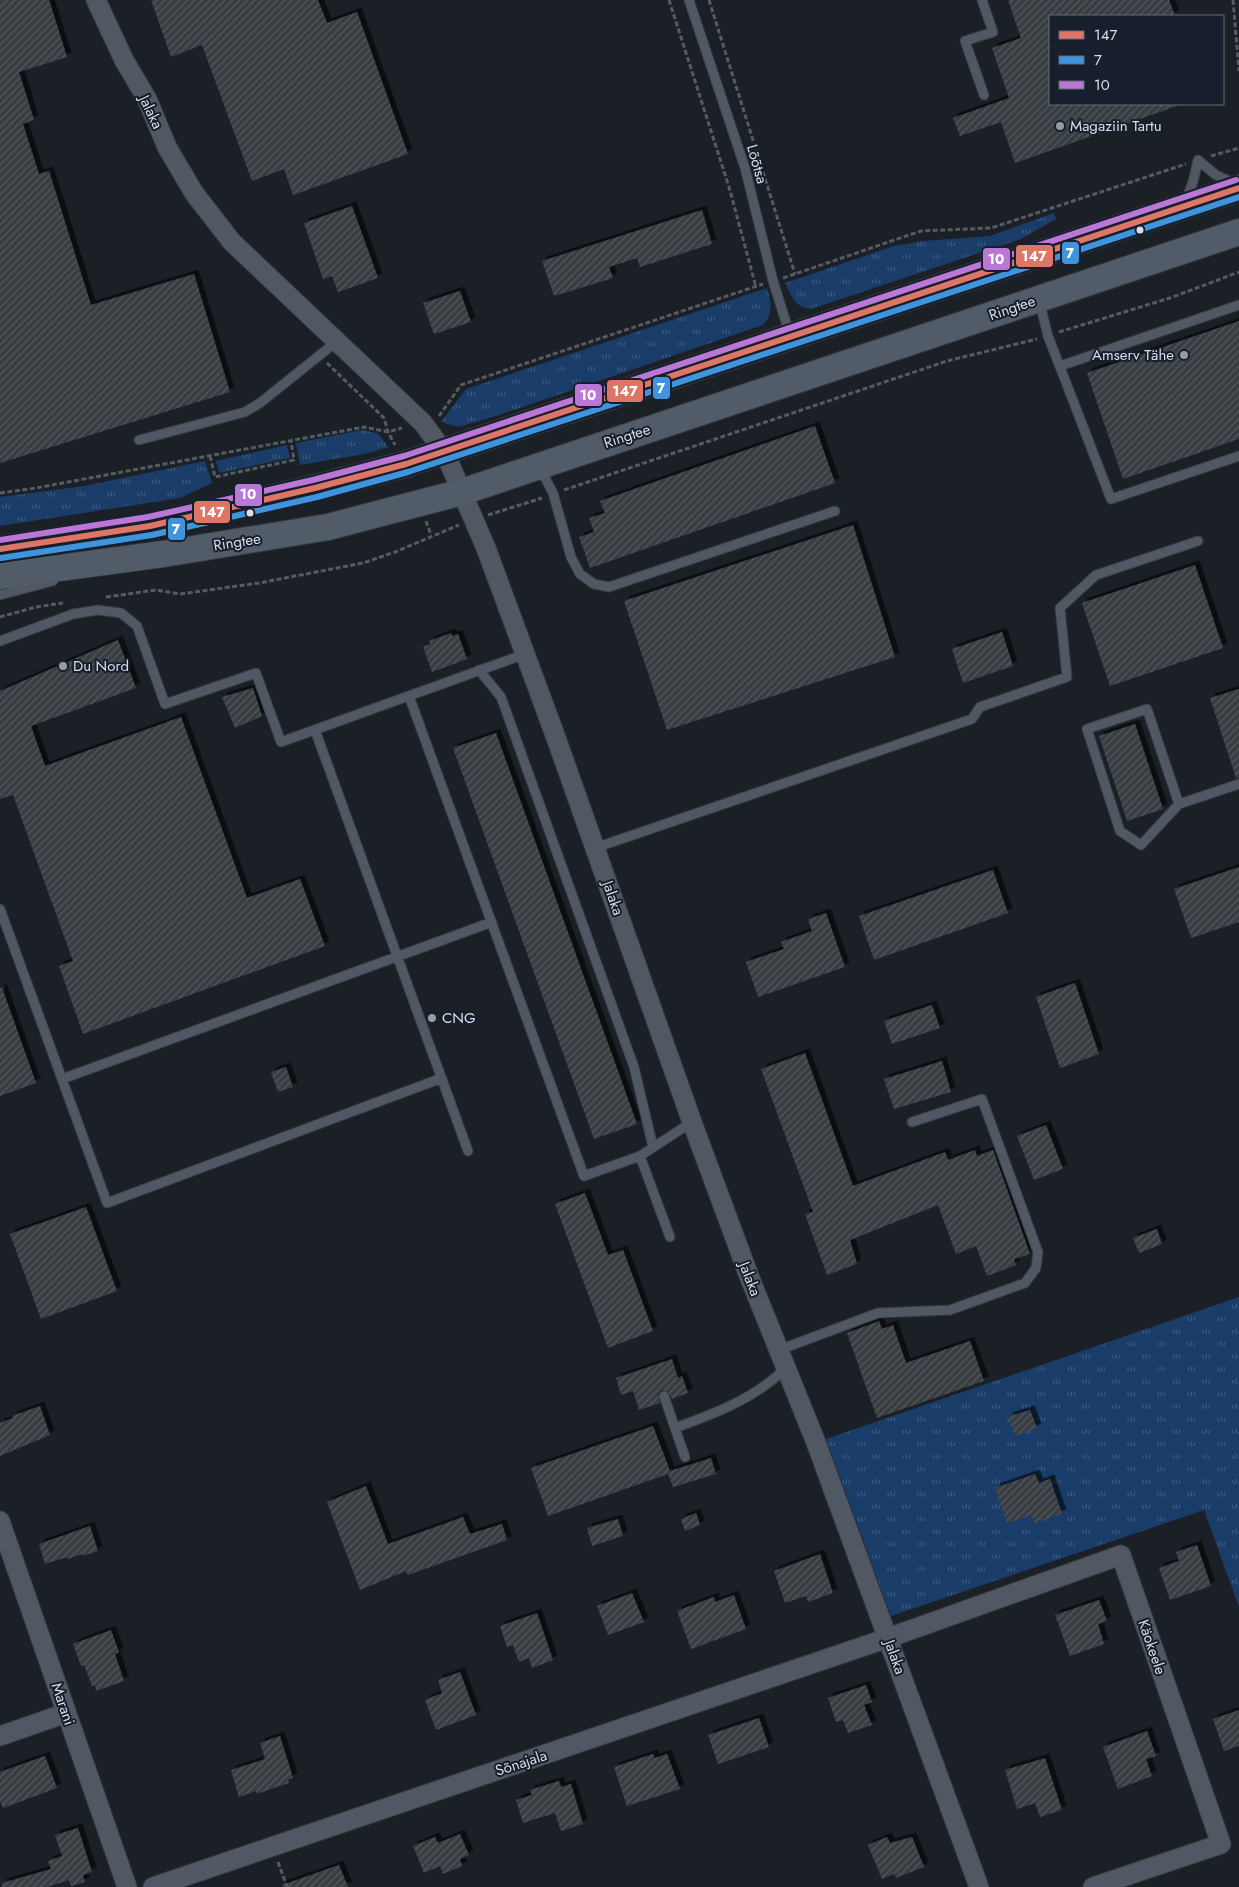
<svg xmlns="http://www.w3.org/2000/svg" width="1239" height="1887" viewBox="0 0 1239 1887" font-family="Jost,sans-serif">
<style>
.grass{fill:url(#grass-tufts)}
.building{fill:url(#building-hatch);filter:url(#shadow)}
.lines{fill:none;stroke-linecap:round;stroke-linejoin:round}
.service-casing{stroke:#363b40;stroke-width:11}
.minor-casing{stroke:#363b40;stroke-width:21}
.secondary-casing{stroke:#363b40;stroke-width:28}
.path{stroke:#545b63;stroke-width:3;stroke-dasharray:5 2.5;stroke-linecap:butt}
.service{stroke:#505864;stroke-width:9}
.minor{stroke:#505864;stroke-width:19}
.secondary{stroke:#515c68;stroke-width:26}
.bus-1-casing{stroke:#161f2b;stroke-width:10}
.bus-2-casing{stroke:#161f2b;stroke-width:10}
.bus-3-casing{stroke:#161f2b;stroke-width:10}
.bus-1{stroke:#de7667;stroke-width:6}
.bus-2{stroke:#4094de;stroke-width:6}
.bus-3{stroke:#ba77d6;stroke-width:6}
.poi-dot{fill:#969ca4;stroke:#161f2b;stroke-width:2}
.bus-dot{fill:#d9dfe8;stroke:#161f2b;stroke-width:2}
.labels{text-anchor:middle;stroke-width:4;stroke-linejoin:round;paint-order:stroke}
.street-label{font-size:15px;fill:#d9dfe8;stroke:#161f2b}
.poi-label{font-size:15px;fill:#d9dfe8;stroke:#161f2b;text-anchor:start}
.line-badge{stroke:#161f2b;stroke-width:2}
.badge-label{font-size:14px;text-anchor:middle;font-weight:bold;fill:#fff}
</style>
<defs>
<pattern id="grass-tufts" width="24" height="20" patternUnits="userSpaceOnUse" patternTransform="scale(1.25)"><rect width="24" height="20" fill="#193d68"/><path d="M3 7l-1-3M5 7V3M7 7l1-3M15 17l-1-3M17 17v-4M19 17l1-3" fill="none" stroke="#3a597e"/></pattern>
<pattern id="building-hatch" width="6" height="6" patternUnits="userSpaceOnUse" patternTransform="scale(1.25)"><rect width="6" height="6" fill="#383d43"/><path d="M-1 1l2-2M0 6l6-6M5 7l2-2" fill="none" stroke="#54595e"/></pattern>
<filter id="shadow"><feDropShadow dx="4.5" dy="-4.5" stdDeviation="0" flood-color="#0009"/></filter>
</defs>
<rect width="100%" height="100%" fill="#1b2026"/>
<path class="grass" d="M 1054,213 L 1056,219 L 1021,239 L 811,309 C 794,307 792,296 785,283 L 894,246 L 923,241 L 990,236 Z
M 767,288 C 771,303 774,313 763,325 L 493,417 L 458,427 L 441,422 L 466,389 Z
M 362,430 L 377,433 L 389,447 L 364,454 L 300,465 L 296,443 Z
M 287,445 L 290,458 L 219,473 L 216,461 Z
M 205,461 L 212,483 L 180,498 L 0,526 L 0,497 L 84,486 Z
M 1239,1297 L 1239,1607 L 1204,1510 L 891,1616 L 826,1439 Z"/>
<path class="building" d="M 0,0 L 49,0 L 67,57 L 19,72 L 34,120 L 23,124 L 39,174 L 49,171 L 91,305 L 194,274 L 230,392 L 0,463 Z
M 151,0 L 318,0 L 327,23 L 357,12 L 408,154 L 293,195 L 284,169 L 252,181 L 202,45 L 171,57 Z
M 1008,0 L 1169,0 L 1175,16 L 1050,16 L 1050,104 L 1176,104 L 1177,106 L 1015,163 L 1001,122 L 960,136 L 953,118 L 1009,98 L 992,48 L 1021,38 Z
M 352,206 L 378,278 L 338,292 L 332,276 L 323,279 L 304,223 Z
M 702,210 L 712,244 L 640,267 L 637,258 L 609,267 L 613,278 L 554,296 L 542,261 Z
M 460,291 L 471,322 L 434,334 L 423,303 Z
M 1239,321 L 1239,439 L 1123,479 L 1087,373 Z
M 815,426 L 835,483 L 590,568 L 579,537 L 594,532 L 589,518 L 605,513 L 600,501 Z
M 853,525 L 895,657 L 667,730 L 624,601 Z
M 1195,565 L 1223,648 L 1110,686 L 1082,603 Z
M 1002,632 L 1013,666 L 963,683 L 952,649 Z
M 451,633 L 452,636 L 458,634 L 467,659 L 432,672 L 423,647 L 430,644 L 429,641 Z
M 118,640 L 136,688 L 31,726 L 45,766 L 181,717 L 247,898 L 300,879 L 325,946 L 83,1034 L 59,966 L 73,961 L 13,795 L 0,799 L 0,691 Z
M 253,688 L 262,716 L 235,728 L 222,697 Z
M 1239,689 L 1239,778 L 1236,778 L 1210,698 Z
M 1135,724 L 1163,809 L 1127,821 L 1099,736 Z
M 496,733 L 637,1124 L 594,1139 L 453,748 Z
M 1239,867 L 1239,922 L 1191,938 L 1174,889 Z
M 993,870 L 1008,913 L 874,960 L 859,916 Z
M 826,913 L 845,967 L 758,997 L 746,962 L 784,949 L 781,942 L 812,931 L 808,919 Z
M 1075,983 L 1099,1054 L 1060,1068 L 1036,997 Z
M 0,988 L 2,988 L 36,1083 L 0,1096 Z
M 932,1005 L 940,1028 L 892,1044 L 884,1021 Z
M 805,1053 L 853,1186 L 945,1152 L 948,1160 L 975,1150 L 977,1156 L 993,1150 L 1030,1254 L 1014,1259 L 1016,1265 L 987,1276 L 976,1246 L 956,1254 L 938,1205 L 850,1240 L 857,1264 L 827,1275 L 805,1214 L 813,1212 L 761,1069 Z
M 942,1061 L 951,1092 L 894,1109 L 884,1079 Z
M 286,1067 L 293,1087 L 278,1092 L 271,1072 Z
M 1046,1125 L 1063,1169 L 1034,1180 L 1017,1136 Z
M 585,1193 L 608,1255 L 623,1250 L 653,1331 L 608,1348 L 555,1204 Z
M 86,1207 L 117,1291 L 41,1319 L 10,1234 Z
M 1157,1229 L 1162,1244 L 1139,1253 L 1133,1238 Z
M 879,1321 L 882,1329 L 893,1325 L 906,1363 L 970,1341 L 984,1381 L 877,1418 L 847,1333 Z
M 672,1359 L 678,1378 L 682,1376 L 688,1393 L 672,1399 L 668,1392 L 662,1390 L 658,1394 L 660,1403 L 639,1410 L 633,1391 L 621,1395 L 616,1378 Z
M 40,1406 L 50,1435 L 0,1456 L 0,1423 L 13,1418 L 12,1416 Z
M 1030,1410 L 1037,1428 L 1015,1436 L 1008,1417 Z
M 653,1426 L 670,1471 L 711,1458 L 716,1474 L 673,1487 L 668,1474 L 548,1516 L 531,1468 Z
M 1035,1474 L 1039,1483 L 1050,1479 L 1062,1514 L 1034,1523 L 1032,1515 L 1007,1523 L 995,1488 Z
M 366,1486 L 388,1544 L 463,1517 L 470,1534 L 502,1524 L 507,1540 L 408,1575 L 406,1571 L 360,1590 L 327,1502 Z
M 696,1513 L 700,1525 L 685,1531 L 681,1519 Z
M 618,1519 L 623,1536 L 592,1546 L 587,1528 Z
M 90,1526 L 98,1551 L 83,1556 L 82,1554 L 68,1559 L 67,1557 L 45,1564 L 39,1544 Z
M 1197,1545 L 1211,1586 L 1170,1600 L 1159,1568 L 1179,1561 L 1176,1552 Z
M 820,1554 L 833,1593 L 808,1602 L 806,1596 L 785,1603 L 774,1571 Z
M 632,1593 L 644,1622 L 608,1635 L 597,1606 Z
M 734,1595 L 746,1629 L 691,1649 L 677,1611 L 714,1597 L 715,1602 Z
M 1099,1600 L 1107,1621 L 1098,1624 L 1104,1644 L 1070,1656 L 1055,1615 Z
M 537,1613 L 553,1660 L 532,1668 L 529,1658 L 519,1662 L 513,1645 L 507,1647 L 500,1626 Z
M 111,1630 L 119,1652 L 115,1654 L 124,1681 L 96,1691 L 95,1685 L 92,1686 L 84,1665 L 81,1666 L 73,1644 Z
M 460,1672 L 476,1715 L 436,1730 L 425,1700 L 442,1693 L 438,1680 Z
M 866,1685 L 872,1702 L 864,1705 L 872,1725 L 848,1733 L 843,1720 L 836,1722 L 828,1698 Z
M 1239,1710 L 1239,1746 L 1224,1751 L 1213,1719 Z
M 759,1718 L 769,1747 L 718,1764 L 708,1735 Z
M 1147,1731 L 1156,1756 L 1146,1759 L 1152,1776 L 1118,1789 L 1103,1747 Z
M 280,1736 L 293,1778 L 288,1780 L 289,1783 L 271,1789 L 257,1794 L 256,1791 L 239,1797 L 231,1770 L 265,1759 L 260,1743 Z
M 653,1754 L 655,1758 L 667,1754 L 680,1789 L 627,1806 L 614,1767 Z
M 45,1756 L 57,1788 L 3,1808 L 0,1801 L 0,1772 Z
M 1045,1758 L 1062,1810 L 1040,1817 L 1035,1803 L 1017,1809 L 1005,1770 Z
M 559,1781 L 561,1787 L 571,1784 L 583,1824 L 561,1831 L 555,1813 L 523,1823 L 516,1800 L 532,1795 L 530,1790 Z
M 78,1828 L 92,1872 L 83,1875 L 85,1882 L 71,1886 L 69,1880 L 47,1887 L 2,1887 L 2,1883 L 51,1869 L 48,1861 L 62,1856 L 55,1835 Z
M 460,1834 L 469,1855 L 460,1859 L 462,1866 L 443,1874 L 440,1866 L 424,1873 L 413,1846 L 435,1837 L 438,1843 Z
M 887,1837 L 890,1843 L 912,1837 L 924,1867 L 896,1878 L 894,1874 L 882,1879 L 868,1845 Z
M 339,1865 L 348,1887 L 283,1887 L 282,1885 Z"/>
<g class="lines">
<g class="service-casing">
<path id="service" d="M 689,0 L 745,168 L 773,281 L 790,335
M 982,0 L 993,32 L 965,41 L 984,95
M 1186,200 L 1193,182 L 1198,160 L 1216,175 L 1234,183
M 1039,300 L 1048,336 L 1111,499 L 1239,456
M 1060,366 L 1239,305
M 139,440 L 245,412 L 260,403 L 336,342
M 540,468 L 553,493 L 571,557 L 580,574 L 594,584 L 609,587 L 835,511
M 0,595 L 53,581
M 0,641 L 73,614 L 98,610 L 121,613 L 137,626 L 165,704 L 256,673 L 281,742 L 525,654
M 479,670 L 501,697 L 634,1067 L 653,1147
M 409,696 L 584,1176 L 640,1156 L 692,1122
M 315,730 L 468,1151
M 1179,804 L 1147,709 L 1087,729 L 1120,831 L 1141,845 L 1179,804 L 1239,784
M 595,848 L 972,719 L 980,707 L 1067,677 L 1060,608 L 1096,575 L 1198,541
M 0,909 L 62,1079 L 492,922
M 62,1079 L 107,1203 L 442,1078
M 640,1156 L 670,1237
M 779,1350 L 878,1313 L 950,1310 L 1025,1283 L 1036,1268 L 1038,1252 L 982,1099 L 912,1122
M 664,1396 L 675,1428 C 716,1413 754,1399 786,1368
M 675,1428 L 685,1457"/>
</g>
<g class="minor-casing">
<path id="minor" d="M 96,0 L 124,60 L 147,99 L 167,147 L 194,193 L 232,242 L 423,423 L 445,453 L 486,548 L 555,735 L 692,1122 L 749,1276 L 815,1440 L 979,1887
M 0,1521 L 127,1887
M 0,1736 L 66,1713
M 153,1887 L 888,1638 L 1121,1555 L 1221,1844 L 1093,1887"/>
</g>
<g class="secondary-casing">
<path id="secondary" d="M 0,549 L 150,526 L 315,488 L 406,464 L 1239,188
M 0,576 L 163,554 L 328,527 L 462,492 L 1239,232"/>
</g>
<path class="path" d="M 669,0 L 729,187 L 756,287
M 709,0 L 795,274
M 1233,0 L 1239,71
M 1211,156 L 1239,148
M 783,278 L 921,231 L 991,228 L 1186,164
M 1059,332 L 1170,298 L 1239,272
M 327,363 L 384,418 L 388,432 L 395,445
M 439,416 L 461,385 L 763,284
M 210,456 L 215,477 L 294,460 L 291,441
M 564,490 L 947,361 L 1037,339
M 0,493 L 36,488 L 364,427 L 388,432 L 402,428
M 488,515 L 542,498
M 426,521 L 431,535
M 106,597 L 156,590 L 180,594 L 259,583 L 363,563 L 395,552 L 459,525
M 0,617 L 36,607 L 63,603
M 278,1862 L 287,1887"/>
<use href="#service" class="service"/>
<use href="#minor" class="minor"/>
<use href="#secondary" class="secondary"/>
<g class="bus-1-casing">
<path id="bus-1" d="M 0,549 L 150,526 L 315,488 L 406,464 L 1239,188"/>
</g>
<g class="bus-2-casing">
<path id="bus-2" d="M 1,558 L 152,535 L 317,497 L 408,472 L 1239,197"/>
</g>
<g class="bus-3-casing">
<path id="bus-3" d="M 0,540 L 148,517 L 313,480 L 404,456 L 1236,180"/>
</g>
<use href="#bus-1" class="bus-1"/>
<use href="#bus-2" class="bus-2"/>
<use href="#bus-3" class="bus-3"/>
</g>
<g class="poi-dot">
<circle cx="1060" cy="126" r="5"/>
<circle cx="1184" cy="355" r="5"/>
<circle cx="63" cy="666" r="5"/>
<circle cx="432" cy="1018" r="5"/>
</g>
<g class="bus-dot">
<circle cx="1140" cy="230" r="4.5"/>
<circle cx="250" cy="513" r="4.5"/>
</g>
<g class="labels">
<g class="street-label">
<text transform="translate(151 112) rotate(65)" y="5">Jalaka</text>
<text transform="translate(757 164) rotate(74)" y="5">Lõõtsa</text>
<text transform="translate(1012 308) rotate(-19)" y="5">Ringtee</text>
<text transform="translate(627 436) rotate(-18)" y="5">Ringtee</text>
<text transform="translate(237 542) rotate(-9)" y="5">Ringtee</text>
<text transform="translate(613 898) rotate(71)" y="5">Jalaka</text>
<text transform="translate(750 1279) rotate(69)" y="5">Jalaka</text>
<text transform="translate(1152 1647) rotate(71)" y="5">Käokeele</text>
<text transform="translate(895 1657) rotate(70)" y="5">Jalaka</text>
<text transform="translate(63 1704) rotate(71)" y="5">Marani</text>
<text transform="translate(521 1763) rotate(-18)" y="5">Sõnajala</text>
</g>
<g class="poi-label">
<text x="1070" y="131">Magaziin Tartu</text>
<text x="1174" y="360" text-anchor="end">Amserv Tähe</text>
<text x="73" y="671">Du Nord</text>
<text x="442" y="1023">CNG</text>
</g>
</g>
<g class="line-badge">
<rect x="1061" y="241" width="19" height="24" rx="5" fill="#4094de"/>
<rect x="1015" y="244" width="39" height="24" rx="5" fill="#de7667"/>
<rect x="982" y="247" width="29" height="24" rx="5" fill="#ba77d6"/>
<rect x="652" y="376" width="19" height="24" rx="5" fill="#4094de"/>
<rect x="606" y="379" width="38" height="24" rx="5" fill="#de7667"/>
<rect x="574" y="383" width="29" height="24" rx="5" fill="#ba77d6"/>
<rect x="234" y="483" width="29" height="24" rx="5" fill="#ba77d6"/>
<rect x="193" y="500" width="38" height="24" rx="5" fill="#de7667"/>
<rect x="167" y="517" width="19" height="24" rx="5" fill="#4094de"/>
</g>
<g class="badge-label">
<text x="1070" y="258">7</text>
<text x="1034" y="261">147</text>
<text x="996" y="264">10</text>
<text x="661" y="393">7</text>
<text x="625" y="396">147</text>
<text x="588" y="400">10</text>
<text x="248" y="499">10</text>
<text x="212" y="517">147</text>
<text x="176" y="534">7</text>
</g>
<rect x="1049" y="15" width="175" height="90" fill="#161f2b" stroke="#646c77"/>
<rect x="1059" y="31" width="25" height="8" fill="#de7667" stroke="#646c77"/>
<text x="1094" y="40" font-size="15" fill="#d9dfe8">147</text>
<rect x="1059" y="56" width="25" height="8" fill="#4094de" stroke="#646c77"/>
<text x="1094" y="65" font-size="15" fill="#d9dfe8">7</text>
<rect x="1059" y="81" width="25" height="8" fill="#ba77d6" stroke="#646c77"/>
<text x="1094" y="90" font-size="15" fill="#d9dfe8">10</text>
</svg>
